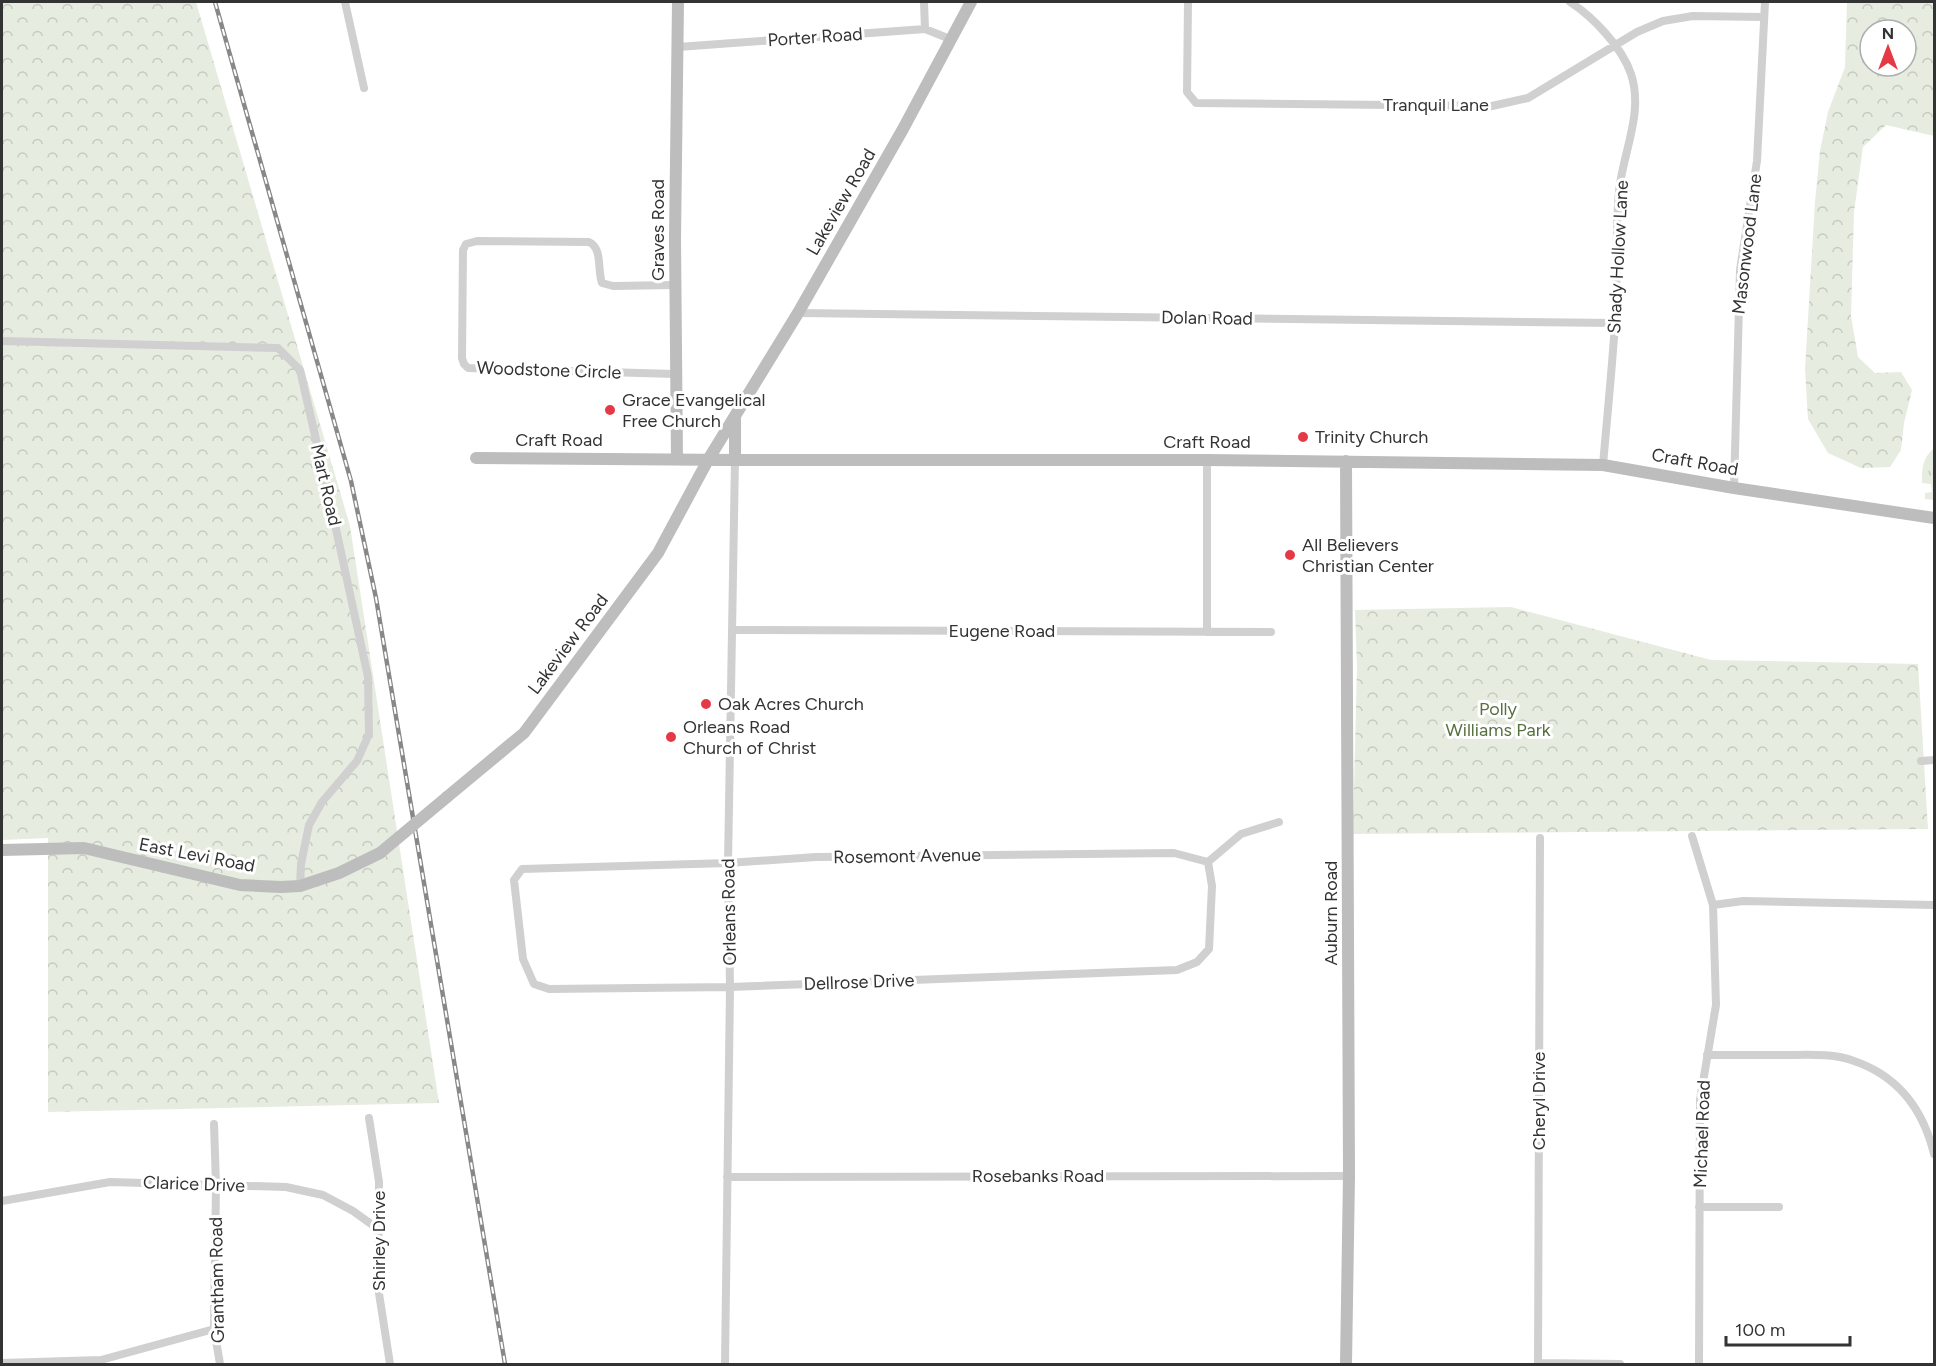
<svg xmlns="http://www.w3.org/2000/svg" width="1936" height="1366" viewBox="0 0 1936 1366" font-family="Figtree,sans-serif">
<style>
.grass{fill:url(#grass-tufts)}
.forest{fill:url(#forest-crowns);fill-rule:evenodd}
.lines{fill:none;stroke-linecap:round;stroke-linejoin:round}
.street{stroke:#d0d0d0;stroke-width:8}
.secondary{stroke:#bdbdbd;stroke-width:12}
.rail-casing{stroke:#888;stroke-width:4.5}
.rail{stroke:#fff;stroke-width:2;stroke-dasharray:7;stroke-linecap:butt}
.secondary-bridge{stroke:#bdbdbd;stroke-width:12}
.poi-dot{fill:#e63946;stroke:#fff;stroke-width:2}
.labels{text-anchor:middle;stroke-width:6;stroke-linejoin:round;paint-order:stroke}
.street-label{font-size:18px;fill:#333;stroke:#fff}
.poi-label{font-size:18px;fill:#333;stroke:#fff;text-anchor:start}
.park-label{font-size:18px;fill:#56703f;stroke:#fff}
</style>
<defs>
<pattern id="grass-tufts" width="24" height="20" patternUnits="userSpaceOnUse" patternTransform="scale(1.5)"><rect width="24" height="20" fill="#e6ecdf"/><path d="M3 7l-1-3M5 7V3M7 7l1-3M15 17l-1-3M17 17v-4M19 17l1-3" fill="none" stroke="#c6cbc0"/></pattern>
<pattern id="forest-crowns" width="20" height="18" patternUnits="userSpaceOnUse" patternTransform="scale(1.5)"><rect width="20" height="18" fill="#e6ecdf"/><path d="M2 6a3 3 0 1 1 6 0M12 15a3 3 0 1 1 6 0" fill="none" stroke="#c6cbc0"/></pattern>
</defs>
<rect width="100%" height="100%" fill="#fff"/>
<path class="grass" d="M 1933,449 L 1934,449 L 1934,500 L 1925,499 L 1925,493 L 1932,492 L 1931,484 L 1922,483 C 1922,469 1922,459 1933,449 Z"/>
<path class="forest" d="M 2,2 L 196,2 L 350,526 L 439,1103 L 48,1112 L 48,838 L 2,840 Z
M 1847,2 L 1934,2 L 1934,136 L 1886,125 L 1863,147 L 1854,212 L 1851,316 L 1858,357 L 1875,373 L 1901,372 L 1912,390 L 1904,423 L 1901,450 L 1890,467 L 1861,468 L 1828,453 L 1808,419 L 1805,369 L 1815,202 L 1820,151 L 1828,112 L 1845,67 ZM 1870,30 L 1906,30 L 1906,66 L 1870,66 Z
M 1511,607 L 1711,660 L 1918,664 L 1928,829 L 1353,834 L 1357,666 L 1355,610 Z"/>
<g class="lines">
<path class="street" d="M 345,2 L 364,88
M 924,2 L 925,29
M 1188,2 L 1187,92 L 1196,103 L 1492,106 L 1528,98 L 1637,32 L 1663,21 L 1693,16 L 1763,17
M 1570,2 C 1593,17 1622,47 1631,74 C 1644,113 1623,152 1619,191 C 1615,235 1618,279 1615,323 C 1612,370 1607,418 1603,465
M 678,47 L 925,29 L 950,39
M 798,313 L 1615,323
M 2,341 L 278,348 L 300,370 L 328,492 L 368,677 L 369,734 L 357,761 L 322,802 L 309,825 L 301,864 L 300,886
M 675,374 L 468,368 L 464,364 L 462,358 L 463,250 L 466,244 L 477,241 L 589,242 C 603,249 597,269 602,283 L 613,286 L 675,285
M 1207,460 L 1207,632
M 1734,488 L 1740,270 L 1757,161 L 1765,2
M 732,630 L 1271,632
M 1921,761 L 1934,760
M 1692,836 L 1713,905 L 1716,1005 L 1700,1100 L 1699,1364
M 1208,862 L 1212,886 L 1209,949 L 1197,962 L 1177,970 L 730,987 L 549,989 L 534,984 L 523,959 L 514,880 L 522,869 L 728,863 L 816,857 L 1174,853 L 1208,862 L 1241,834 L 1279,822
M 1713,905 L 1743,901 L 1934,905
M 1707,1055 C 1733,1055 1759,1055 1785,1055 C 1807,1055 1833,1053 1854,1061 C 1898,1076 1923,1109 1934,1154
M 369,1118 L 379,1182 L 378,1287 L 390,1364
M 214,1124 L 216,1185 L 214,1329 L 220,1364
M 727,1177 L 1349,1176
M 2,1201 L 110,1182 L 286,1187 L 323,1195 L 353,1211 L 378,1229
M 1699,1207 L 1779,1207
M 2,1363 L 101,1360 L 214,1329
M 1538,1363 L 1620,1364
M 725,1364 L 730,987 L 728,863 L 735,460
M 1538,1364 L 1540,838"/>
<path class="secondary" d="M 735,417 L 735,460
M 476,458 L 735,460 L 1207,460 L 1603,465 L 1734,488 L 1934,518
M 677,459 L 675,239 L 678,2
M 447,797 L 524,733 L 658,553 L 708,460 L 798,313 L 903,129 L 971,2
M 2,850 L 84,848 L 240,885 L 281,887 L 300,886 L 339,873 L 380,853
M 1346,1364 L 1349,1176 L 1346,461"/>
<g class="rail-casing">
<path id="rail" d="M 215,2 L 351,481 L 376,598 L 505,1364"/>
</g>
<use href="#rail" class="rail"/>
<path class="secondary-bridge" d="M 380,853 L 447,797"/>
</g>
<g class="poi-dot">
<circle cx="610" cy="410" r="6"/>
<circle cx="1303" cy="437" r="6"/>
<circle cx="1290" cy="555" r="6"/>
<circle cx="706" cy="704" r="6"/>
<circle cx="671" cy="737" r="6"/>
</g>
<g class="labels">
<g class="street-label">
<text transform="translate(815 37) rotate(-4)" y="6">Porter Road</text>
<text x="1436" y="111">Tranquil Lane</text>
<text transform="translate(841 202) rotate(-60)" y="6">Lakeview Road</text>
<text transform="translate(658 230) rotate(-90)" y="6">Graves Road</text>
<text transform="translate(1747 244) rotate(-83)" y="6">Masonwood Lane</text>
<text transform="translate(1618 257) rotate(-87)" y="6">Shady Hollow Lane</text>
<text transform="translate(1207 318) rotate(1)" y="6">Dolan Road</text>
<text transform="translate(549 370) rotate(2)" y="6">Woodstone Circle</text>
<text x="559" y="446">Craft Road</text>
<text x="1207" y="448">Craft Road</text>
<text transform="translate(1695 462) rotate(10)" y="6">Craft Road</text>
<text transform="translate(326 485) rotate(77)" y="6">Mart Road</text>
<text x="1002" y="637">Eugene Road</text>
<text transform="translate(568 644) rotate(-53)" y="6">Lakeview Road</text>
<text transform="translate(197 855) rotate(11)" y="6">East Levi Road</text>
<text transform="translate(907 856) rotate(-1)" y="6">Rosemont Avenue</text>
<text transform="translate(729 912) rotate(-91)" y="6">Orleans Road</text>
<text transform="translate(1331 913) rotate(-90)" y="6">Auburn Road</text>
<text transform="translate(859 982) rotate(-2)" y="6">Dellrose Drive</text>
<text transform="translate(1539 1101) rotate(-90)" y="6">Cheryl Drive</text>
<text transform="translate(1702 1134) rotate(-88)" y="6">Michael Road</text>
<text x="1038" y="1182">Rosebanks Road</text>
<text transform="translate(194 1184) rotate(2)" y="6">Clarice Drive</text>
<text transform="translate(379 1241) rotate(-90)" y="6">Shirley Drive</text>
<text transform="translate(217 1280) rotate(-91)" y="6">Grantham Road</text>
</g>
<g class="poi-label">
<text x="622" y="406">Grace Evangelical<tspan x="622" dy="21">Free Church</tspan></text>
<text x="1315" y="443">Trinity Church</text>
<text x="1302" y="551">All Believers<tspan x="1302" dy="21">Christian Center</tspan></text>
<text x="718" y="710">Oak Acres Church</text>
<text x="683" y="733">Orleans Road<tspan x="683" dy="21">Church of Christ</tspan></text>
</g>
<g class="park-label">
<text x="1498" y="715">Polly<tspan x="1498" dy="21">Williams Park</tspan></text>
</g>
</g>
<rect width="1936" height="1366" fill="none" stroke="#333333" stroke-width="6"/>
<g transform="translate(1888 48)"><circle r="28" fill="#ffffff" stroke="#adadad" stroke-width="1.5"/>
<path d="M0-4.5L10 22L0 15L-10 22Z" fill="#e63946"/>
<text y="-9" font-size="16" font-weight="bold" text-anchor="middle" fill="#333333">N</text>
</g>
<path d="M1726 1336v9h124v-9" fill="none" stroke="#333333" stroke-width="3"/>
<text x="1735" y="1336" font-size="18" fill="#333333" stroke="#ffffff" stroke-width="4.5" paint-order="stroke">100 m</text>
</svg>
